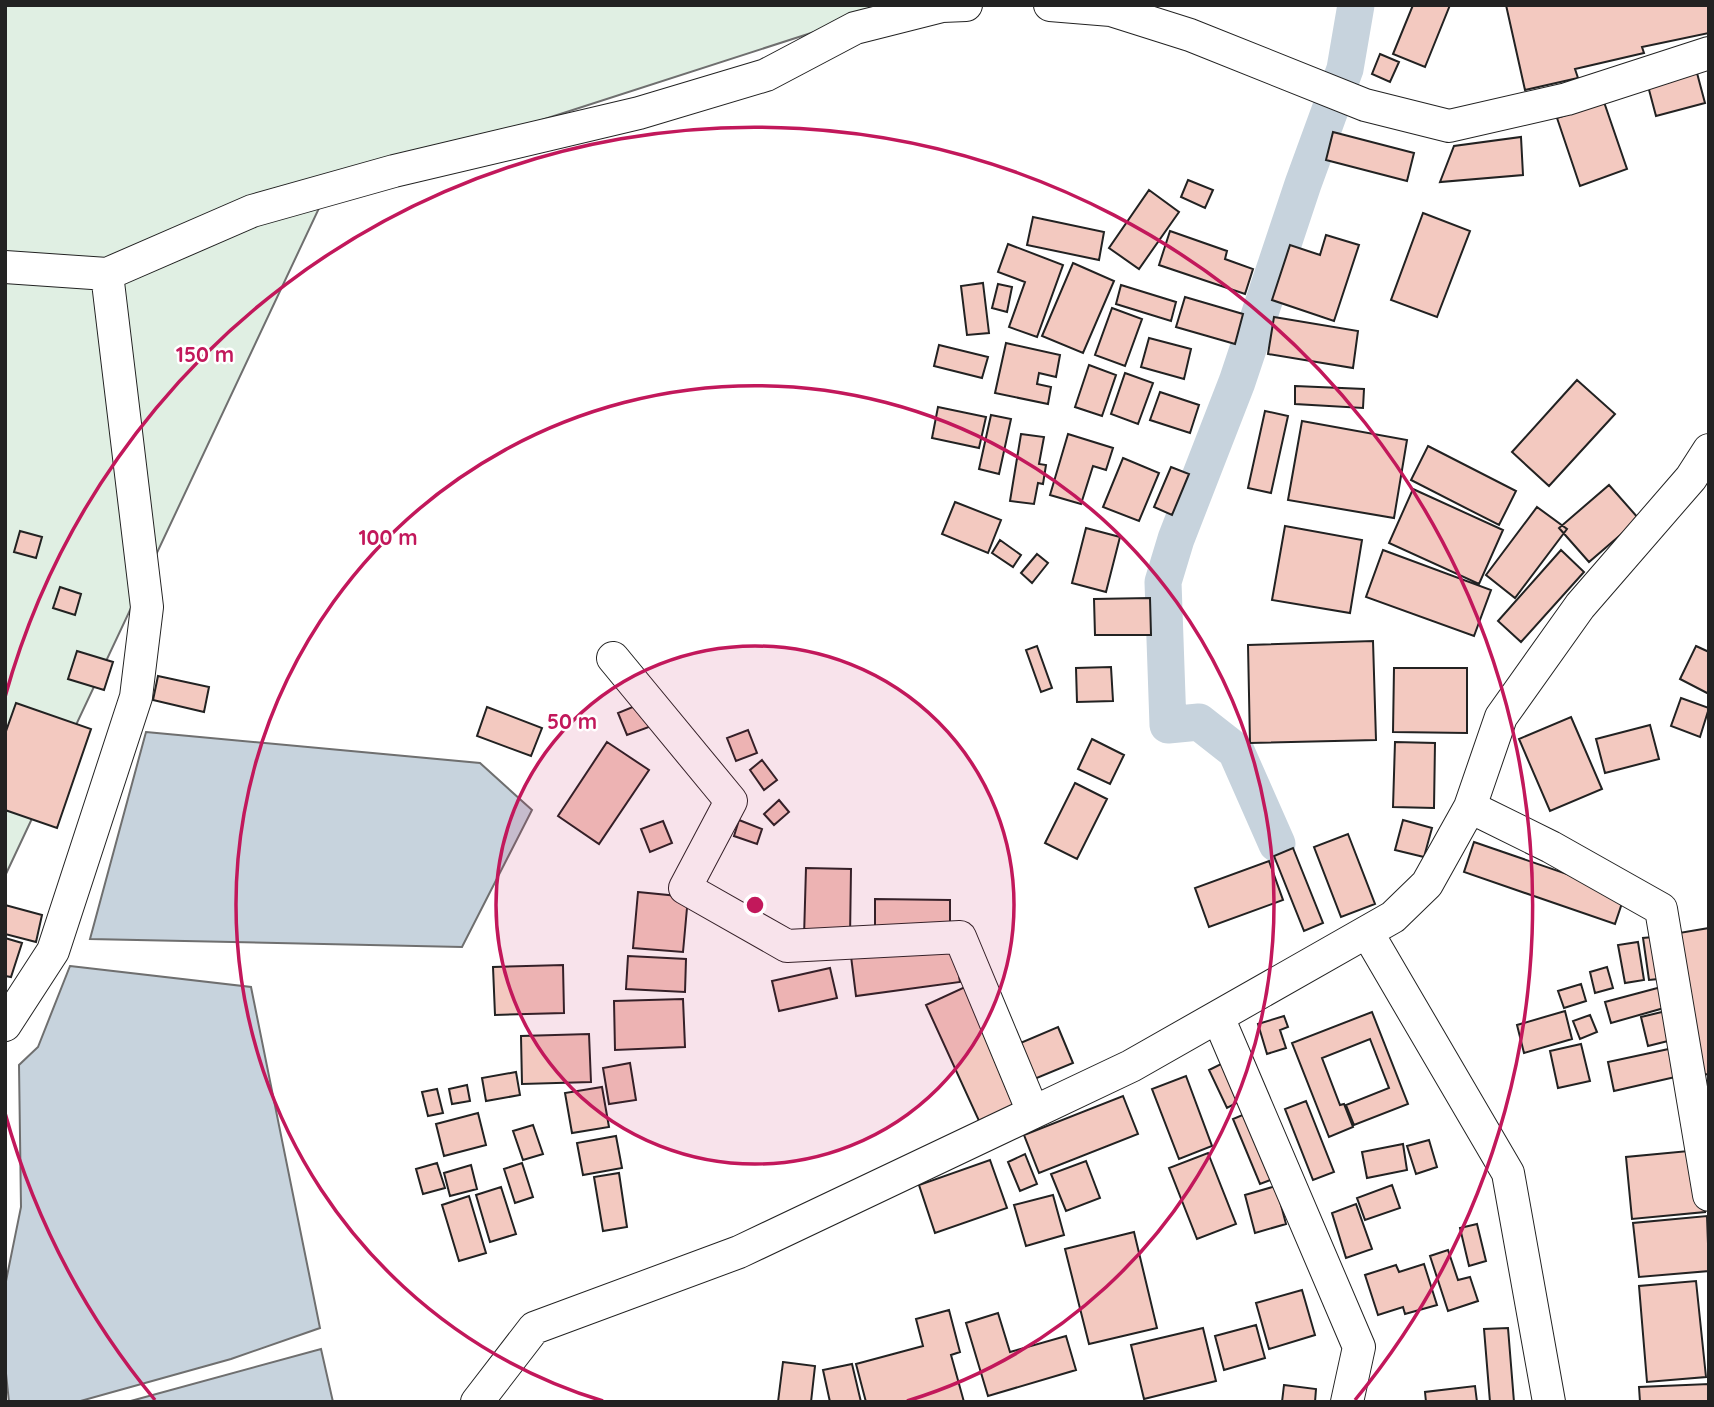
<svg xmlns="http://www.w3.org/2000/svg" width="1714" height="1407" viewBox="0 0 1714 1407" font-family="Quicksand,sans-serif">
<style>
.green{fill:#e0efe3;stroke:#6f6f6f;stroke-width:2}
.water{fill:#c7d3dd;stroke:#6f6f6f;stroke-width:2}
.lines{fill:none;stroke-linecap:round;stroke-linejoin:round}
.canal{stroke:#c7d3dd;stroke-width:37}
.building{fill:#f3c9c0;stroke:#222;stroke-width:2}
.minor-casing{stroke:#222;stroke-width:34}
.minor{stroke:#fff;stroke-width:32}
.ring{fill:none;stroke:#c2185b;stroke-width:3.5}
.centre{fill:#c2185b;stroke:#fff;stroke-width:3.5}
.ring-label{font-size:21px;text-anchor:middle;font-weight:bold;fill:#c2185b;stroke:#fff;stroke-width:5;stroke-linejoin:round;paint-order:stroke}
</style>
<rect width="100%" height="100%" fill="#fff"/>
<path class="green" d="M 5,5 L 898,5 L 328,189 L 5,876 Z"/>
<path class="water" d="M 146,732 L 480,763 L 532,810 L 462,947 L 90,939 Z
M 70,966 L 251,987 L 320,1328 L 231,1359 L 77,1402 L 9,1402 L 5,1364 L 5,1286 L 21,1207 L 19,1065 L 38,1047 Z
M 321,1349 L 333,1402 L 127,1402 Z"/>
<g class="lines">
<path class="canal" d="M 1277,844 L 1236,751 L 1199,722 L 1168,725 L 1163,582 L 1176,539 L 1237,382 L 1303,184 L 1345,69 L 1356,5"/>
</g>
<path class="building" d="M 1413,5 L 1450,5 L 1425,67 L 1393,54 Z
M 1506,5 L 1709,5 L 1709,33 L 1642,47 L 1644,53 L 1575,69 L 1578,78 L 1525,90 Z
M 1380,54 L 1399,62 L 1390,82 L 1372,74 Z
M 1697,73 L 1705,103 L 1656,116 L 1648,86 Z
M 1604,102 L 1627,169 L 1580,186 L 1557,118 Z
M 1333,132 L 1414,153 L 1407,181 L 1326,160 Z
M 1521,137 L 1523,175 L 1440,182 L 1454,146 Z
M 1188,180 L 1213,190 L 1205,208 L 1181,197 Z
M 1149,190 L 1179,212 L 1139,269 L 1109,248 Z
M 1423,213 L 1470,231 L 1437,317 L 1391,300 Z
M 1033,217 L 1104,232 L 1099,260 L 1027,245 Z
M 1170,231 L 1227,251 L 1225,259 L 1253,269 L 1245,294 L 1159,265 Z
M 1326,235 L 1359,245 L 1334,321 L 1272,300 L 1290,245 L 1320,255 Z
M 1008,244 L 1063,265 L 1037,337 L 1009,327 L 1025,282 L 998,272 Z
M 1073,263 L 1114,281 L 1083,353 L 1042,336 Z
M 983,283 L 989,333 L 967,335 L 961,286 Z
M 998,284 L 1012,287 L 1007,312 L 992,308 Z
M 1121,285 L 1176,302 L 1171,321 L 1116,304 Z
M 1185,297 L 1243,314 L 1235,344 L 1176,327 Z
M 1112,308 L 1142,319 L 1125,366 L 1095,355 Z
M 1274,317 L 1358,331 L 1353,368 L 1268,354 Z
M 1149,338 L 1191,349 L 1184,379 L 1141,367 Z
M 1006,343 L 1060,355 L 1056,377 L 1039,373 L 1037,384 L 1051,387 L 1048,404 L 995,393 Z
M 939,345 L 988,357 L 982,378 L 934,366 Z
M 1089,365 L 1116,375 L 1102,416 L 1075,407 Z
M 1125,373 L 1153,383 L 1138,424 L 1111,414 Z
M 1577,380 L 1615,414 L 1549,486 L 1512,452 Z
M 1295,386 L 1364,389 L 1363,408 L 1295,404 Z
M 1160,392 L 1199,405 L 1190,433 L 1150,420 Z
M 938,407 L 986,417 L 979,448 L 932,438 Z
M 1265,411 L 1288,416 L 1271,493 L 1248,488 Z
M 991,415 L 1011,419 L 999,474 L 979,469 Z
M 1302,421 L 1407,440 L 1394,518 L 1288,500 Z
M 1021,434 L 1044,437 L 1039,464 L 1046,465 L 1043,484 L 1038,483 L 1034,504 L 1010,501 Z
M 1068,434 L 1113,448 L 1106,470 L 1093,466 L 1081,504 L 1050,495 Z
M 1428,446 L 1516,491 L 1499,525 L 1411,480 Z
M 1123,458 L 1159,473 L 1139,521 L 1103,507 Z
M 1171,467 L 1189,474 L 1172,515 L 1154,507 Z
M 1609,485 L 1639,519 L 1589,562 L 1559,528 Z
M 1413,489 L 1503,530 L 1479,584 L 1389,543 Z
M 955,502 L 1001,520 L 988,553 L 942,534 Z
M 1537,507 L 1567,529 L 1515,598 L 1486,575 Z
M 1285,526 L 1362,540 L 1350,613 L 1272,600 Z
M 1086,528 L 1120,537 L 1106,592 L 1072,583 Z
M 20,531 L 42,537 L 36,558 L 14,552 Z
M 1000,540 L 1021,555 L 1013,567 L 992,553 Z
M 1383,550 L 1491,590 L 1474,636 L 1366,597 Z
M 1561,550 L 1584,572 L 1521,642 L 1498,621 Z
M 1037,554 L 1048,563 L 1032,583 L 1021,573 Z
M 60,587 L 81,594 L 75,615 L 53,608 Z
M 1150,598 L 1151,635 L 1095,635 L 1094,599 Z
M 1373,641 L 1376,740 L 1250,743 L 1248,645 Z
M 1037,646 L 1052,688 L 1041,692 L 1026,650 Z
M 1696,646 L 1709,652 L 1709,694 L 1680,679 Z
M 77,651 L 113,662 L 104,690 L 68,679 Z
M 1111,667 L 1113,701 L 1077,702 L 1076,668 Z
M 1394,668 L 1467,668 L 1467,733 L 1393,732 Z
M 158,676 L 209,687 L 204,712 L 153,700 Z
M 1681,698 L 1709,708 L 1700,737 L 1671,726 Z
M 16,703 L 91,729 L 57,828 L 5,810 L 5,734 Z
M 640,704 L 649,727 L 627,735 L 618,713 Z
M 487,707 L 542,728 L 531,756 L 477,736 Z
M 1571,717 L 1602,789 L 1550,811 L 1519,739 Z
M 1650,725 L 1659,759 L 1605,773 L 1596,739 Z
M 748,730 L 757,753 L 736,761 L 727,738 Z
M 1092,739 L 1124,755 L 1110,784 L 1078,769 Z
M 607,742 L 649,770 L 599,844 L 558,816 Z
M 1395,742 L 1435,743 L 1434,808 L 1393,807 Z
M 762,760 L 777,780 L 764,790 L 750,770 Z
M 1075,783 L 1107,799 L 1077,859 L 1045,843 Z
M 779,800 L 789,812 L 774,825 L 764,814 Z
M 739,820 L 762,829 L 757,844 L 734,836 Z
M 1403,820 L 1432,828 L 1424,857 L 1395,850 Z
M 663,821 L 672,843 L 650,852 L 641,829 Z
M 1348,834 L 1375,904 L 1341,917 L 1314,847 Z
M 1474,842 L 1625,894 L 1615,924 L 1464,872 Z
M 1293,848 L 1323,923 L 1304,931 L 1274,856 Z
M 1269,861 L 1283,900 L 1209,927 L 1195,888 Z
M 806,868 L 851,869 L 850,938 L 804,937 Z
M 638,892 L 688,897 L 683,952 L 633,948 Z
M 875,899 L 950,900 L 950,930 L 875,929 Z
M 5,905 L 42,915 L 36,942 L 5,934 Z
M 1709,928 L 1709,1074 L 1701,1075 L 1679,933 Z
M 1653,937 L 1658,979 L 1649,980 L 1643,938 Z
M 5,938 L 22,943 L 11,977 L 5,976 Z
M 1638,942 L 1644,980 L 1625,983 L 1618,945 Z
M 954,943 L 960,982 L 856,996 L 851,956 Z
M 628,956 L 686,959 L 685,992 L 626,989 Z
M 563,965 L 564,1013 L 495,1015 L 493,967 Z
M 1607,967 L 1613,988 L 1595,993 L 1590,972 Z
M 830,968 L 837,998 L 779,1011 L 772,981 Z
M 1581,984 L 1586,1001 L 1564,1008 L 1558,991 Z
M 1665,986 L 1671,1006 L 1611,1023 L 1605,1002 Z
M 965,987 L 1019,1105 L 980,1123 L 926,1005 Z
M 683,999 L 685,1047 L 615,1050 L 614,1001 Z
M 1565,1011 L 1572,1039 L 1524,1053 L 1517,1025 Z
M 1666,1011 L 1672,1040 L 1648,1046 L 1641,1017 Z
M 1372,1012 L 1408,1104 L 1354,1125 L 1346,1105 L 1389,1088 L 1370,1039 L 1322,1058 L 1340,1105 L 1344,1104 L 1353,1127 L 1329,1137 L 1292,1043 Z
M 1590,1015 L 1597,1032 L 1580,1039 L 1573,1021 Z
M 1284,1016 L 1288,1027 L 1280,1030 L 1286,1048 L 1267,1054 L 1258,1024 Z
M 1058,1027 L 1073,1063 L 1032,1080 L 1018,1044 Z
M 589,1034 L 591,1082 L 522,1084 L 521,1036 Z
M 1581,1044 L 1590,1081 L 1558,1088 L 1550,1051 Z
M 1678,1047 L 1684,1075 L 1614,1091 L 1608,1062 Z
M 1227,1061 L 1246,1098 L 1227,1108 L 1209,1070 Z
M 630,1063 L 636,1100 L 609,1104 L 603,1068 Z
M 516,1072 L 520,1095 L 486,1101 L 482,1078 Z
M 1186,1076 L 1212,1146 L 1179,1159 L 1152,1089 Z
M 467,1085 L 470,1101 L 452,1104 L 449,1089 Z
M 602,1087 L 609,1127 L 572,1133 L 565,1093 Z
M 437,1089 L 443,1113 L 428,1116 L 422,1092 Z
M 1123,1096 L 1138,1134 L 1039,1173 L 1024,1135 Z
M 1306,1101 L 1334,1172 L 1313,1180 L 1285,1109 Z
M 1252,1111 L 1278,1177 L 1260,1184 L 1233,1119 Z
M 478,1113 L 486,1145 L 444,1156 L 436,1124 Z
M 533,1125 L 543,1154 L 523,1160 L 513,1131 Z
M 616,1136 L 622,1168 L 583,1175 L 577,1143 Z
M 1429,1140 L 1437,1167 L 1416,1174 L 1407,1146 Z
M 1403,1144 L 1407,1170 L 1367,1178 L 1362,1152 Z
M 1699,1150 L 1705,1212 L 1632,1219 L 1626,1157 Z
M 1208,1153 L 1236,1224 L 1197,1239 L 1169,1168 Z
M 1025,1154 L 1037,1184 L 1020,1191 L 1008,1162 Z
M 990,1160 L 1007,1208 L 935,1233 L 919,1185 Z
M 1086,1161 L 1100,1198 L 1066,1211 L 1051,1174 Z
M 437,1163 L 445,1188 L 423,1194 L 416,1169 Z
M 522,1163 L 533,1197 L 515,1203 L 504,1169 Z
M 471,1165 L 477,1189 L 450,1196 L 444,1173 Z
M 619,1173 L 627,1227 L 603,1231 L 594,1177 Z
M 1392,1185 L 1400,1208 L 1365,1220 L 1357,1198 Z
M 1276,1186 L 1286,1224 L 1255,1233 L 1245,1195 Z
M 501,1187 L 516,1234 L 490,1242 L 476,1195 Z
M 1053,1195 L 1064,1235 L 1026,1246 L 1014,1205 Z
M 469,1196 L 486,1253 L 459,1261 L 442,1205 Z
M 1356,1204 L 1372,1249 L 1346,1258 L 1332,1213 Z
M 1707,1216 L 1709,1271 L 1639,1277 L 1633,1223 Z
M 1477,1224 L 1486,1261 L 1469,1266 L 1460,1228 Z
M 1134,1232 L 1157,1328 L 1089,1344 L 1065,1249 Z
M 1448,1250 L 1458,1280 L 1470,1277 L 1478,1301 L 1448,1311 L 1430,1256 Z
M 1424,1264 L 1437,1305 L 1405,1314 L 1403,1307 L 1378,1315 L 1365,1275 L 1396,1265 L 1399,1272 Z
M 1696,1281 L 1706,1377 L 1647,1382 L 1639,1286 Z
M 1302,1290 L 1315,1335 L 1269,1349 L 1256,1303 Z
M 949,1310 L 960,1352 L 951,1355 L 964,1402 L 866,1402 L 856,1364 L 923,1346 L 916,1319 Z
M 998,1313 L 1010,1352 L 1066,1336 L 1076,1370 L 988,1396 L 966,1323 Z
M 1256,1325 L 1265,1358 L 1224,1370 L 1215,1336 Z
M 1203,1328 L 1216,1381 L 1144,1399 L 1131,1345 Z
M 1508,1328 L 1514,1402 L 1490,1402 L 1484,1329 Z
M 783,1362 L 815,1366 L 811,1402 L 778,1402 Z
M 852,1364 L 861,1402 L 830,1402 L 823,1370 Z
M 1709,1384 L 1709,1402 L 1640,1402 L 1639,1387 Z
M 1284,1385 L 1316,1389 L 1315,1402 L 1282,1402 Z
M 1475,1386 L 1477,1402 L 1426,1402 L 1425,1392 Z"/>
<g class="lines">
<g class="minor-casing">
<path id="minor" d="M 1050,5 L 1111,10 L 1190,35 L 1365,105 L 1449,126 L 1567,99 L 1709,53
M 5,267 L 107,274 L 252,211 L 394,171 L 639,113 L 766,75 L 855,28 L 942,6 L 966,5
M 613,658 L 731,801 L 685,888 L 787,946 L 960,937 L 1033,1112
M 1470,807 L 1551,847 L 1661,909 L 1709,1195
M 1367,932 L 1508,1173 L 1549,1402
M 1218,1017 L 1359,1347 L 1347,1402
M 5,1025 L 53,951 L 136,697 L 147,607 L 107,274
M 477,1402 L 534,1328 L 739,1252 L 1131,1066 L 1393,917 L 1427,884 L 1470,807 L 1501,717 L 1580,606 L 1691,478 L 1709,450"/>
</g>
<use href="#minor" class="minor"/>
</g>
<circle cx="755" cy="905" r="259" fill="#c2185b" fill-opacity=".12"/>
<g class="ring">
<circle cx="755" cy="905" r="259"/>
<path d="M603 1401A519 519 0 1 1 907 1401"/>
<path d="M155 1400A778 778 0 0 1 5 1113M5 697A778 778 0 1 1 1355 1400"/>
</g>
<circle cx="755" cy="905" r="10" class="centre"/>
<g class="ring-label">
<text x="205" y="362">150 m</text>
<text x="388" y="545">100 m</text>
<text x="572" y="729">50 m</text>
</g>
<rect width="1714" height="1407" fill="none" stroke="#222222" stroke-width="14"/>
</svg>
